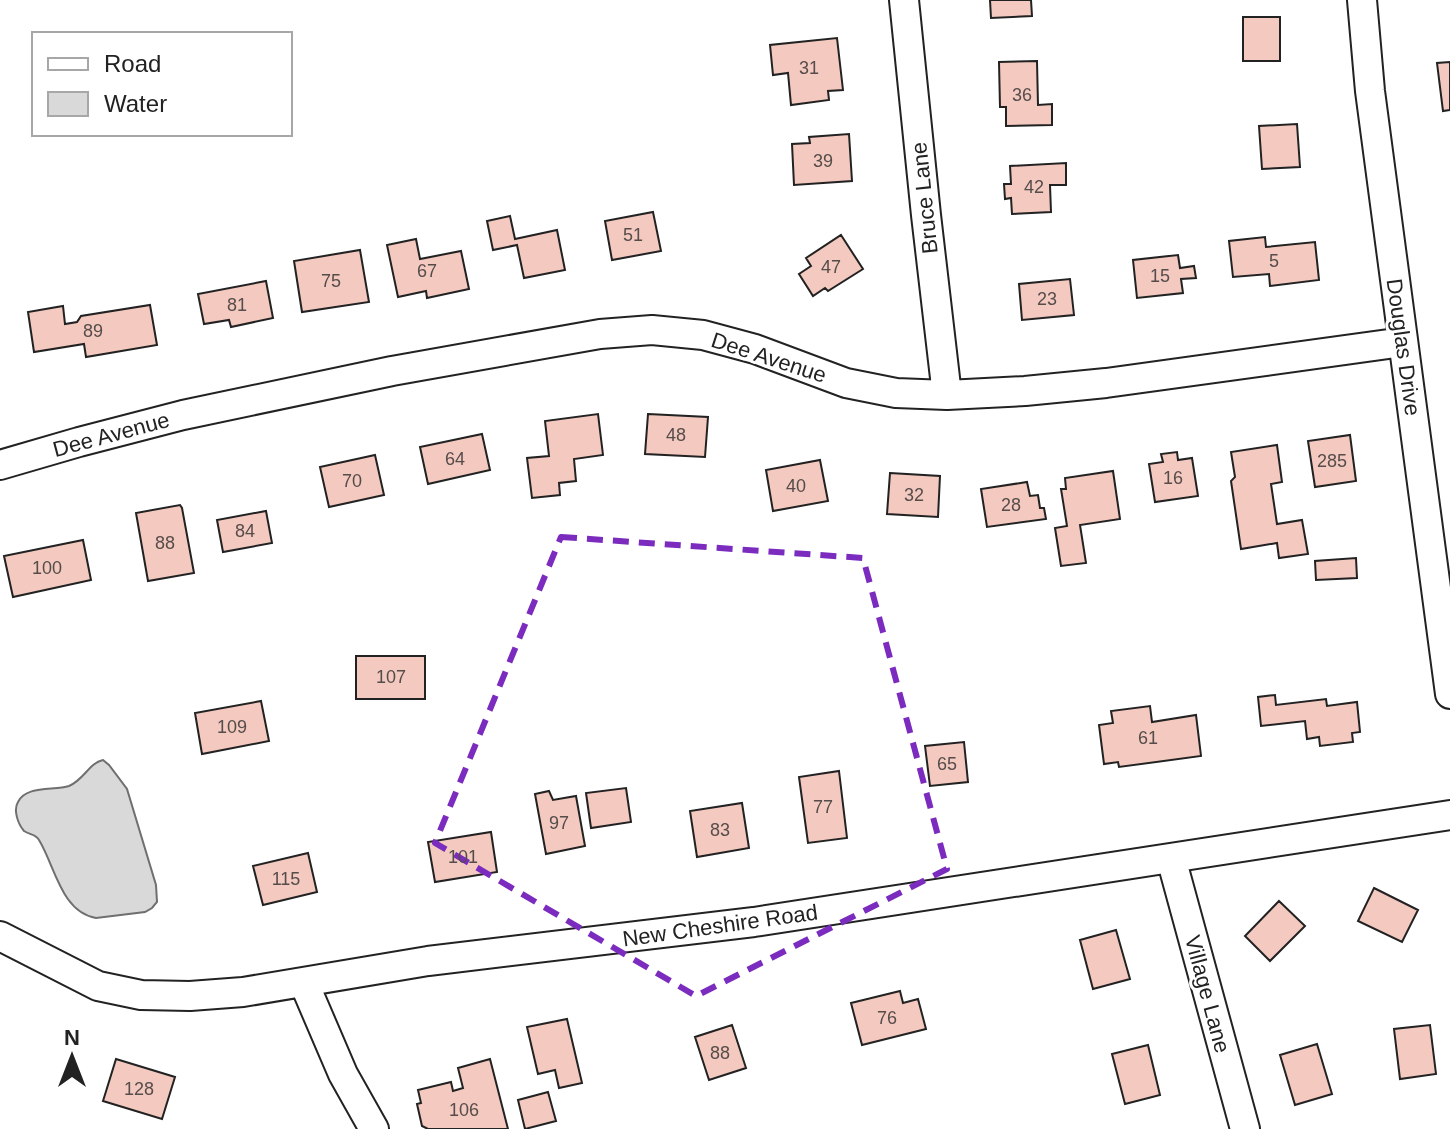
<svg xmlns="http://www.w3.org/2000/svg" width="1450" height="1129" viewBox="0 0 1450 1129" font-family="Helvetica,sans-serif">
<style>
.water{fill:#d9d9d9;stroke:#6f6f6f;stroke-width:2}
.building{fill:#f3c9c0;stroke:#222;stroke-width:2}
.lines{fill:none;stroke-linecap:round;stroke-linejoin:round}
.minor-casing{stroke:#222;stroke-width:32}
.minor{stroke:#fff;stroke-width:28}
.marked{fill:none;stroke:#7b2cbf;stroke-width:6;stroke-dasharray:16 10;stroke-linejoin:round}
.labels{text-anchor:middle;stroke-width:6;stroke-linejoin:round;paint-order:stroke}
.number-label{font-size:18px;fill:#564c4a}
.street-label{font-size:22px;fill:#222;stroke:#fff}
</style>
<rect width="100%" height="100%" fill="#fff"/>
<path class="water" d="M 103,760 L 109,765 L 127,789 L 156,885 L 157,902 L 152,908 L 145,912 L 96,918 C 61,912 55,866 39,840 C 36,834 30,835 24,831 C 18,824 13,810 18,802 C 26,785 54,791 69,786 C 84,780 89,763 103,760 Z"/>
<path class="building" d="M 990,0 L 1031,0 L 1032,16 L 991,18 Z
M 1243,17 L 1280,17 L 1280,61 L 1243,61 Z
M 837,38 L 843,90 L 828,91 L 829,100 L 791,105 L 788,73 L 773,75 L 770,45 Z
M 1037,61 L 1038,105 L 1052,104 L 1052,125 L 1006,126 L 1006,107 L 1000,107 L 999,62 Z
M 1450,62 L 1450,110 L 1443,111 L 1437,63 Z
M 1297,124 L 1300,167 L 1262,169 L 1259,126 Z
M 849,134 L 852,181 L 794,185 L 792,144 L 810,143 L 809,137 Z
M 1066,163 L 1066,185 L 1050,185 L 1051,212 L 1012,214 L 1011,198 L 1005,199 L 1004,184 L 1011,184 L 1010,166 Z
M 653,212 L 661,251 L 612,260 L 605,221 Z
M 510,216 L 515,239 L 557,230 L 565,270 L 524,278 L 517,245 L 493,250 L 487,221 Z
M 841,235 L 863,269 L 828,291 L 825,288 L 813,296 L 799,274 L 811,266 L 806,258 Z
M 1265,237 L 1266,247 L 1315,242 L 1319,280 L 1270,286 L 1269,274 L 1233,277 L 1229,241 Z
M 416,239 L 420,259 L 461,251 L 469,289 L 427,298 L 426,291 L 398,297 L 387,245 Z
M 360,250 L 369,302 L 302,312 L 294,261 Z
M 1178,255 L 1180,268 L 1194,266 L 1196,278 L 1181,279 L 1183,293 L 1137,298 L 1133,260 Z
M 1070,279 L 1074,315 L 1022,320 L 1019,284 Z
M 266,281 L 273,318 L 231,327 L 229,320 L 204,324 L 198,294 Z
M 150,305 L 157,345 L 86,357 L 84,344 L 34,352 L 28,312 L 63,306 L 65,324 L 77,322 L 81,316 Z
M 598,414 L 603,455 L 574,459 L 576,481 L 559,483 L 560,495 L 532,498 L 527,458 L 549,456 L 545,421 Z
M 648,414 L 708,417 L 705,457 L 645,454 Z
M 482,434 L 490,470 L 428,484 L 420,447 Z
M 1350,435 L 1356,481 L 1315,487 L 1308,441 Z
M 1277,445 L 1282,482 L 1271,484 L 1277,524 L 1302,520 L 1308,554 L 1279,558 L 1277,543 L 1241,549 L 1231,481 L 1235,477 L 1231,452 Z
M 1177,452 L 1178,460 L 1192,458 L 1198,496 L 1155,502 L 1149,464 L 1163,462 L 1161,454 Z
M 375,455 L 384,495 L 329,507 L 320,467 Z
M 820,460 L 828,501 L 773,511 L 766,470 Z
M 1113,471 L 1120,519 L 1080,525 L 1086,563 L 1061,566 L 1055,528 L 1067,526 L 1061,489 L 1066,489 L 1065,478 Z
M 890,473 L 940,476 L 938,517 L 887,514 Z
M 1027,482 L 1030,496 L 1038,495 L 1040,508 L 1044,508 L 1046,519 L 987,527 L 981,489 Z
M 180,505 L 182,508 L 194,573 L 148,581 L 136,513 Z
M 266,511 L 272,543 L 223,552 L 217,520 Z
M 83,540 L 91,580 L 13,597 L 4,556 Z
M 1356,558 L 1357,578 L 1316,580 L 1315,561 Z
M 356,656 L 425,656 L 425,699 L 356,699 Z
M 1275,695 L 1276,705 L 1326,699 L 1327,706 L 1357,702 L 1360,732 L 1352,733 L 1353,742 L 1320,746 L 1319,737 L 1307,739 L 1305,721 L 1261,726 L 1258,697 Z
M 261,701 L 269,741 L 202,754 L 195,713 Z
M 1150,706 L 1152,722 L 1196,715 L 1201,756 L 1119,767 L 1118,762 L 1104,764 L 1099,725 L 1113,723 L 1111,711 Z
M 964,742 L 968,782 L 930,786 L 925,746 Z
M 839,771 L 847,838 L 808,843 L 799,777 Z
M 626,788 L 631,822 L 591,828 L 586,793 Z
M 549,791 L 553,800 L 576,796 L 585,846 L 546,854 L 535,794 Z
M 742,803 L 749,848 L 697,857 L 690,811 Z
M 491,832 L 497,872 L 435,882 L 428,842 Z
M 308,853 L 317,892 L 263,905 L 253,866 Z
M 1374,888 L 1418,910 L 1402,942 L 1358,921 Z
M 1279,901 L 1305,926 L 1270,961 L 1245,936 Z
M 1116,930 L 1130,979 L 1093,989 L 1080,940 Z
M 900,991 L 903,1003 L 918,999 L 926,1029 L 862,1045 L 851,1003 Z
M 567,1019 L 582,1083 L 559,1088 L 555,1070 L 538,1074 L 527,1027 Z
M 732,1025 L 746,1068 L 709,1080 L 695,1037 Z
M 1430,1025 L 1436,1074 L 1400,1079 L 1394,1029 Z
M 1317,1044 L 1332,1094 L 1295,1105 L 1280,1055 Z
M 1148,1045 L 1160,1095 L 1125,1104 L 1112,1054 Z
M 116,1059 L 175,1077 L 162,1119 L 103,1101 Z
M 490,1059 L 508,1129 L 428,1129 L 422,1126 L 417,1104 L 421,1103 L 418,1090 L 451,1082 L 453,1091 L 463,1088 L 458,1068 Z
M 548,1092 L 556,1121 L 525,1129 L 518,1100 Z"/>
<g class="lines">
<g class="minor-casing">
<path id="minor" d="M 904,0 L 926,215 L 947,395
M 1362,0 L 1370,91 L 1450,694
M 0,465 L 79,442 L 183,415 L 392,371 L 600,334 L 652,330 L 703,335 L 755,349 L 846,383 L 896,393 L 947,395 L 1025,391 L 1106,383 L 1403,342
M 1171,858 L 1245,1129
M 0,936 L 98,986 L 141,995 L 190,996 L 243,992 L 428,961 L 754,922 L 1450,815
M 304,983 L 343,1074 L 374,1129"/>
</g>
<use href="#minor" class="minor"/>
</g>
<path class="marked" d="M 561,537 L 863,558 L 947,869 L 696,996 L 435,843 Z"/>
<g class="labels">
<g class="number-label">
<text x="809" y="74">31</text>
<text x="1022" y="101">36</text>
<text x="823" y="167">39</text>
<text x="1034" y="193">42</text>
<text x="633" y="241">51</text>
<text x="1274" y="267">5</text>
<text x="831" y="273">47</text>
<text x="427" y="277">67</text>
<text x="1160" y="282">15</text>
<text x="331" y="287">75</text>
<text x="1047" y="305">23</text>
<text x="237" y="311">81</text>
<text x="93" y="337">89</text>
<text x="676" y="441">48</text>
<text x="455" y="465">64</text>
<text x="1332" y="467">285</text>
<text x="1173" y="484">16</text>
<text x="352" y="487">70</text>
<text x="796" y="492">40</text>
<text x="914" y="501">32</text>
<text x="1011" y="511">28</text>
<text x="245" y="537">84</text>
<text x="165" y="549">88</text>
<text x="47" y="574">100</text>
<text x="391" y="683">107</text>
<text x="232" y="733">109</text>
<text x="1148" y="744">61</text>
<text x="947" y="770">65</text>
<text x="823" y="813">77</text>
<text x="559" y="829">97</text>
<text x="720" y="836">83</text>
<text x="463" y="863">101</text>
<text x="286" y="885">115</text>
<text x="887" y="1024">76</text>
<text x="720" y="1059">88</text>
<text x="139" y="1095">128</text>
<text x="464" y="1116">106</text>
</g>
<g class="street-label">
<text transform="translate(924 198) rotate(-96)" y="8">Bruce Lane</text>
<text transform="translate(1404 347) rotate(82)" y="8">Douglas Drive</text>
<text transform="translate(769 357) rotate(18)" y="8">Dee Avenue</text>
<text transform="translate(111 434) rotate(-15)" y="8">Dee Avenue</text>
<text transform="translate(720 925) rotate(-8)" y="8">New Cheshire Road</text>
<text transform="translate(1208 994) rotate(75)" y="8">Village Lane</text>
</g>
</g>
<rect x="32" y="32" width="260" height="104" fill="#ffffff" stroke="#a7a7a7" stroke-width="2"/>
<rect x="48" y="58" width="40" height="12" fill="#ffffff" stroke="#a7a7a7" stroke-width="2"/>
<text x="104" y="72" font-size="24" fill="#222222">Road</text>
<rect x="48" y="92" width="40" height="24" fill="#d9d9d9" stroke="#a7a7a7" stroke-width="2"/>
<text x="104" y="112" font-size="24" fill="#222222">Water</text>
<g transform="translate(72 1057)" stroke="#ffffff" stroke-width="6" paint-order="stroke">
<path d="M0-6L14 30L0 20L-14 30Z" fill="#222222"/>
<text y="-12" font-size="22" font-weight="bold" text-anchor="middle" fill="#222222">N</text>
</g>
</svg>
